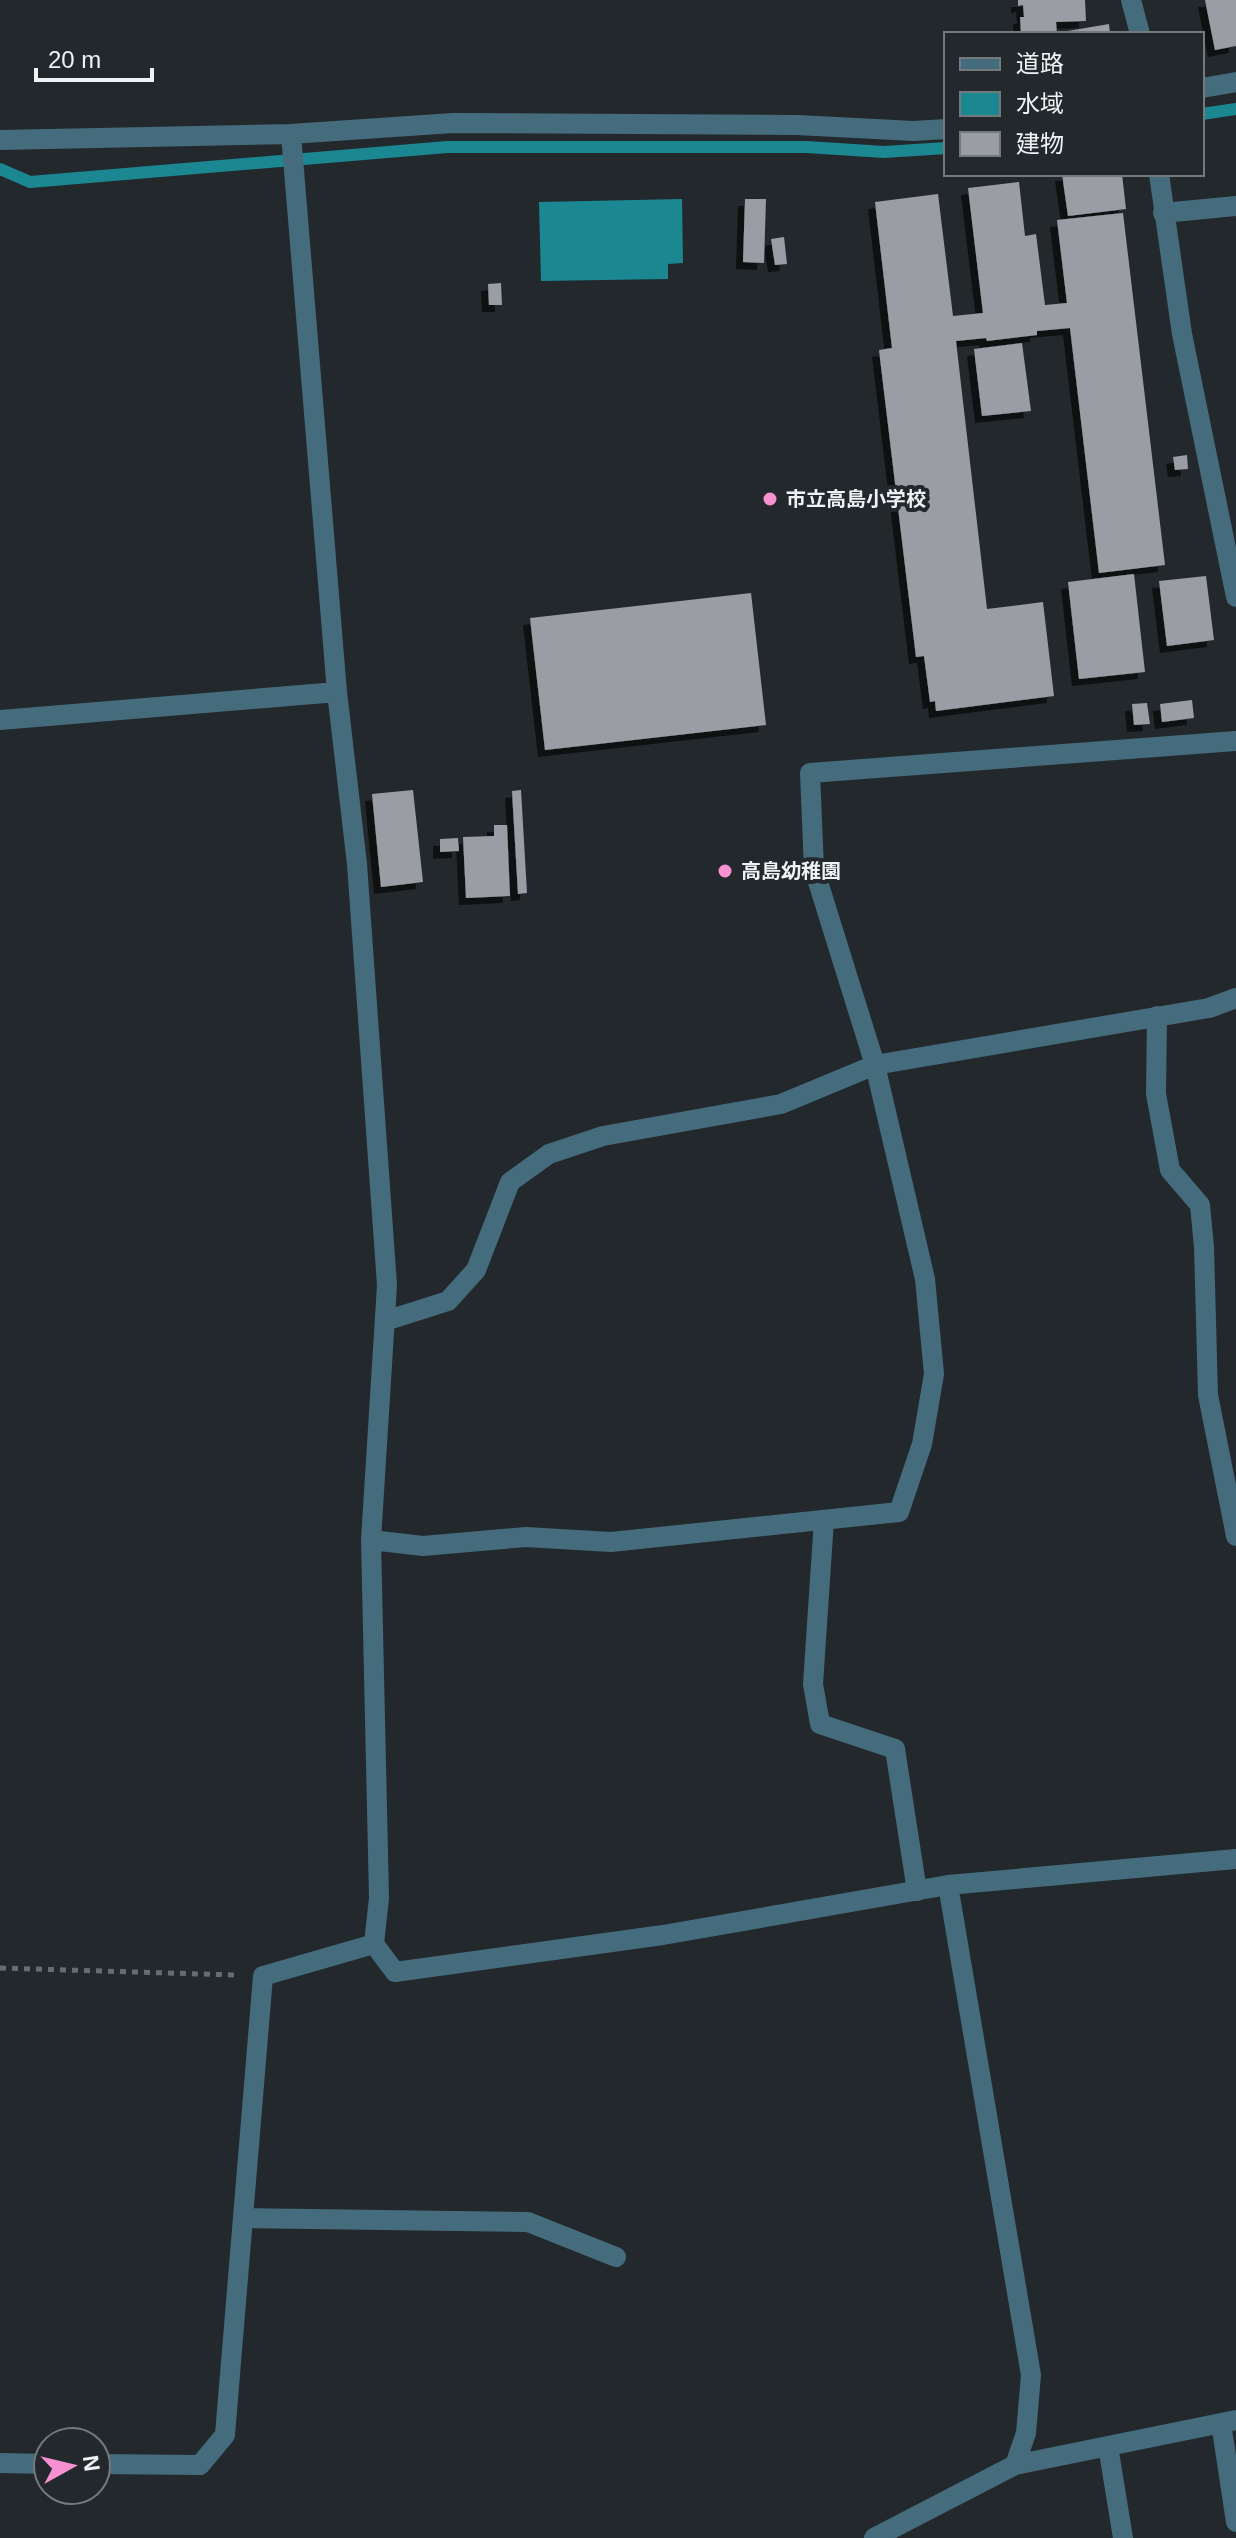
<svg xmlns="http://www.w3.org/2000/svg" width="1236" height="2538" viewBox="0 0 1236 2538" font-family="Helvetica,'Noto Sans JP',sans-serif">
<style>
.water{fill:#1b8791}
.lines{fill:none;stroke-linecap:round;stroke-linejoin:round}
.stream{stroke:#1b8791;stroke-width:12}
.building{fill:#9a9ea4;filter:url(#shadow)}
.path{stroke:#676c70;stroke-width:5;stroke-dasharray:6 6;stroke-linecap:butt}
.street{stroke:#446c7c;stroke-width:20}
.poi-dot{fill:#f690d0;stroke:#23282c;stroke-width:3}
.labels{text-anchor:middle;stroke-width:8;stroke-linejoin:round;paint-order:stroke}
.poi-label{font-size:20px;font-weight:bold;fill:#eef2f5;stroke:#23282c;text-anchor:start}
</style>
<defs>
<filter id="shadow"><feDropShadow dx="-7" dy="7" stdDeviation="0" flood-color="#0009"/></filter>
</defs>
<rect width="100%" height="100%" fill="#23282c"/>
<path class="water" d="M 682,199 L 683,263 L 668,264 L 668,279 L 541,281 L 539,202 Z"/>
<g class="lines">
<path class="stream" d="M 1202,114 L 1236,109
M 0,169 L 30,182 L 447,147 L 807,147 L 884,152 L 946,148"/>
</g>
<path class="building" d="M 1018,0 L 1085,0 L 1086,21 L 1056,22 L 1057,34 L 1021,34 L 1020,17 L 1024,17 L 1023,5 L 1018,6 Z
M 1205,0 L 1236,0 L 1236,46 L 1215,50 Z
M 1109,24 L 1110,34 L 1069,34 L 1068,31 Z
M 1062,174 L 1122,174 L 1126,209 L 1068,216 Z
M 1019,182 L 1025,236 L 1036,234 L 1045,305 L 1067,303 L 1057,220 L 1123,213 L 1165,565 L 1099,573 L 1070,328 L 1037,331 L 1037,335 L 987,341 L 986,338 L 956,341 L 987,609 L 1043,602 L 1054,696 L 936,711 L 935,701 L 930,702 L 924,656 L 916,657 L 879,350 L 892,348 L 875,202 L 938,194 L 953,316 L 983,313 L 968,188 Z
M 745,199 L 766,199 L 764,263 L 743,262 Z
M 784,237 L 787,264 L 775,265 L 771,239 Z
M 501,283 L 502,305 L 489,305 L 488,284 Z
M 1022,343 L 1031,411 L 982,416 L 974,349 Z
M 1187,455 L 1188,469 L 1175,470 L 1173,457 Z
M 1134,574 L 1145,672 L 1079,679 L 1068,582 Z
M 1206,576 L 1214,640 L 1167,646 L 1159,581 Z
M 751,593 L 766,725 L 545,750 L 530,618 Z
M 1192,700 L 1194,718 L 1162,722 L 1160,704 Z
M 1147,703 L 1150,724 L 1134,725 L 1132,704 Z
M 413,790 L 423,882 L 381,887 L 372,794 Z
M 521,790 L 527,893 L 518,894 L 512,791 Z
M 494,825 L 507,825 L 510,896 L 466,898 L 463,837 L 494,836 Z
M 458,838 L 459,851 L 440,852 L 440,839 Z"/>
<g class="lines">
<path class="path" d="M 0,1968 L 235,1975"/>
<path class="street" d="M 1131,0 L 1140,34
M 1202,88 L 1236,82
M 291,134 L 337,692 L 357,864 L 387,1285 L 371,1540 L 379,1898 L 374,1944 L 395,1972 L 663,1935 L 948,1885 L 1236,1859
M 0,140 L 291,134 L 453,123 L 797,125 L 914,131 L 946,129
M 1159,174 L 1182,334 L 1236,597
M 1163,213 L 1236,206
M 0,720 L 337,692
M 1157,1016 L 1156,1094 L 1170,1170 L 1200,1205 L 1204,1247 L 1208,1395 L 1236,1536
M 385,1321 L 448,1301 L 476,1270 L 510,1182 L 549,1154 L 603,1136 L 781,1104 L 875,1065 L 1209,1008 L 1236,998
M 824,1520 L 813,1684 L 820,1724 L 895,1749 L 917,1891
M 371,1540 L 423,1546 L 526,1537 L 611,1542 L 899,1512 L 922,1444 L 934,1374 L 925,1279 L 875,1065 L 814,869 L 810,773 L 1236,741
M 948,1885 L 1031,2375 L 1026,2433 L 1015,2465
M 243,2218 L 528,2222 L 616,2257
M 1221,2423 L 1236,2522
M 1108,2446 L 1123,2538
M 0,2463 L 48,2464
M 96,2464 L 200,2465 L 225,2435 L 263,1976 L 374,1944
M 874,2538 L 1015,2465 L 1236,2420"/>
</g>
<g class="poi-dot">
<circle cx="770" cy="499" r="8"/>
<circle cx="725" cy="871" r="8"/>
</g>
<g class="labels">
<g class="poi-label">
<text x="786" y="506">市立高島小学校</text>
<text x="741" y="878">高島幼稚園</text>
</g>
</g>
<rect x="944" y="32" width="260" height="144" fill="#23282c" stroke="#74797c" stroke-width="2"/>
<rect x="960" y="58" width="40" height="12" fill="#446c7c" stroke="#74797c" stroke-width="2"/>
<text x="1016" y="72" font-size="24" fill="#eef2f5">道路</text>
<rect x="960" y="92" width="40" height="24" fill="#1b8791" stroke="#74797c" stroke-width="2"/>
<text x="1016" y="112" font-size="24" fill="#eef2f5">水域</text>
<rect x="960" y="132" width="40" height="24" fill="#9a9ea4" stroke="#74797c" stroke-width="2"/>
<text x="1016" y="152" font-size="24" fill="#eef2f5">建物</text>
<g transform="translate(72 2466) rotate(82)"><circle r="38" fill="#23282c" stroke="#74797c" stroke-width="2"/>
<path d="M0-6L14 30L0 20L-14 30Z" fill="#f690d0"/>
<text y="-12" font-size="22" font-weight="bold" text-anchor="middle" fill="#eef2f5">N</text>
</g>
<path d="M36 68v12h116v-12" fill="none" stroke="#eef2f5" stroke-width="4"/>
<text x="48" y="68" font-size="24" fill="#eef2f5" stroke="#23282c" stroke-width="6" paint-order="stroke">20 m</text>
</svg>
